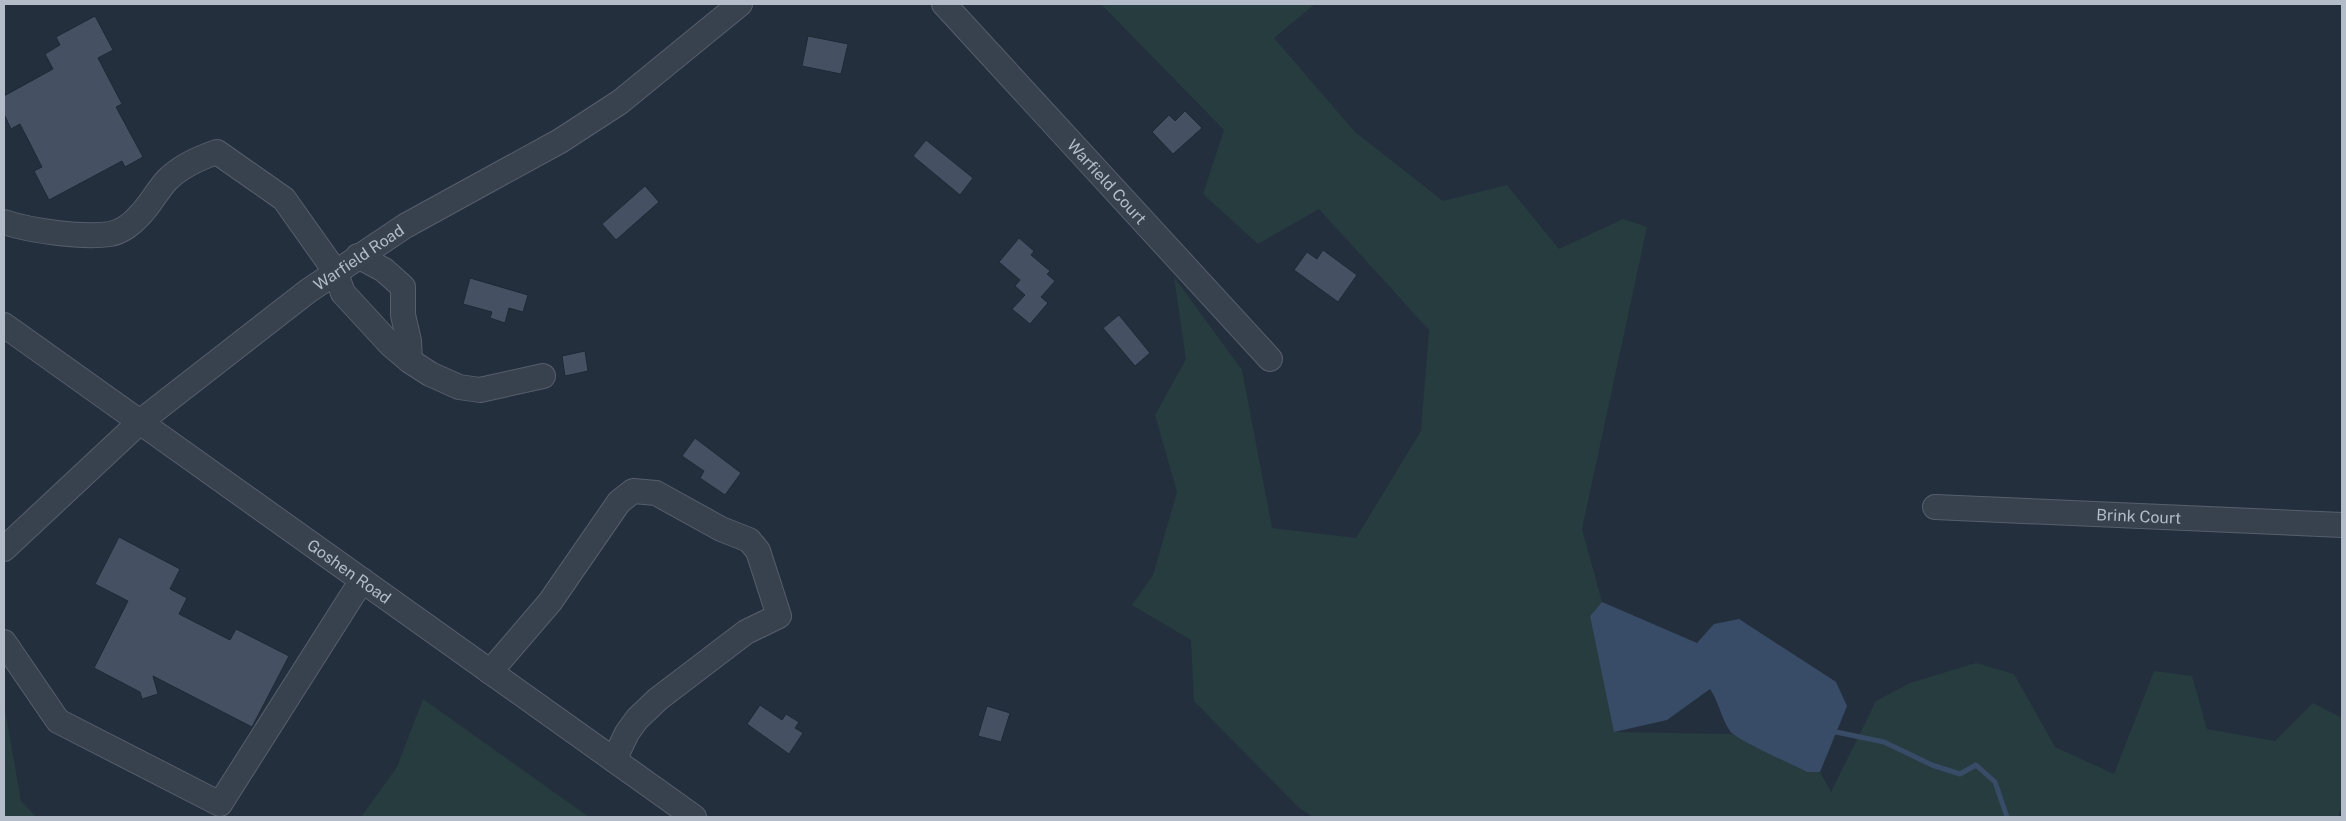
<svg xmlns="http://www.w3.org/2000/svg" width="2346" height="821" viewBox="0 0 2346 821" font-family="'Public Sans',sans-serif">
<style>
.green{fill:#263c3f}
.water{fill:#394c67}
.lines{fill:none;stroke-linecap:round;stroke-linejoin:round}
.stream{stroke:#394c67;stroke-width:5}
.building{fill:#455162;stroke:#1f2835}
.minor-casing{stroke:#565f6c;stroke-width:26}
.minor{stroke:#38414e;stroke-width:24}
.labels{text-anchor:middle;stroke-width:4;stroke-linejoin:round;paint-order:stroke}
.street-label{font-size:16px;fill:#b4bcc9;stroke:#1d2633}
</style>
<rect width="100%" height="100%" fill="#242f3e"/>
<path class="green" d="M 1101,4 L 1315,4 L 1274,38 L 1355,132 L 1443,201 L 1507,185 L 1559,249 L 1623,219 L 1647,227 L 1582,529 L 1602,602 L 1590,616 L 1615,732 L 1732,734 L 1807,772 L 1820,772 L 1831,792 L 1876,701 L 1910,683 L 1976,663 L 2014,674 L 2055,747 L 2114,774 L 2154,671 L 2192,676 L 2207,729 L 2275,741 L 2313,703 L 2342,718 L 2342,805 L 2338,817 L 1313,817 L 1298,807 L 1194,701 L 1191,640 L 1132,605 L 1153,575 L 1177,492 L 1155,415 L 1186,359 L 1174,277 L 1242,370 L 1272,528 L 1356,538 L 1421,431 L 1429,330 L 1319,209 L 1258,244 L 1203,194 L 1224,130 Z
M 423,699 L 589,817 L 361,817 L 397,767 Z
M 4,704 L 21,801 L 36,817 L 4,817 Z"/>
<path class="water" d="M 1602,602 L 1697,643 L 1714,624 L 1739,619 L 1836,682 L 1847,706 L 1820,772 L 1807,772 C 1794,765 1736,740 1730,731 C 1721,718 1719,702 1710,689 L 1667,720 L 1614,732 L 1590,616 Z"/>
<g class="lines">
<path class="stream" d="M 1836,732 L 1884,742 L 1932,765 L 1960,774 L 1976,765 L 1995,782 L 2007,817"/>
</g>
<path class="building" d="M 95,16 L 113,50 L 98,58 L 122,104 L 116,107 L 143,157 L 125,167 L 122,161 L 49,200 L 34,171 L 42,167 L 20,124 L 11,129 L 4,114 L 4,96 L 53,69 L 45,54 L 60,45 L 56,37 Z
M 808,36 L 848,44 L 841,74 L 802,66 Z
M 1185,111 L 1202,128 L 1173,154 L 1152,132 L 1169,115 L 1175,121 Z
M 926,140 L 973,178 L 960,195 L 913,156 Z
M 645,186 L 659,202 L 616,240 L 602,224 Z
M 1019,238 L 1034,251 L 1031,255 L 1050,271 L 1047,274 L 1055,281 L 1041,297 L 1048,303 L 1030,324 L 1012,309 L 1025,295 L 1015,286 L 1020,280 L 999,262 Z
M 1323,250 L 1357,275 L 1338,302 L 1294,270 L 1307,252 L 1317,259 Z
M 470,278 L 528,295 L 523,312 L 509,308 L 505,323 L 490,318 L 492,312 L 463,304 Z
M 1119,315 L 1150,353 L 1135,366 L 1103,328 Z
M 585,351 L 588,371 L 565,376 L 562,356 Z
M 695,438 L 741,473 L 725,495 L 700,478 L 704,471 L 682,456 Z
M 119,537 L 180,569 L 170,589 L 187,598 L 179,614 L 230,640 L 236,629 L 289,656 L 252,727 L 153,676 L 158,694 L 142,699 L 140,692 L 94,668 L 128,601 L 95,584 Z
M 760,705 L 782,720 L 786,714 L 799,722 L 795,728 L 803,733 L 789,754 L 747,724 Z
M 987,706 L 1010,713 L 1001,742 L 978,736 Z"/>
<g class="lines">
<g class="minor-casing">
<g id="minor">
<path id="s1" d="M 944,4 L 1270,359"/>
<path d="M 4,222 C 31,231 82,238 110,234 C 121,232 132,224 139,216 C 150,205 157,191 167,180 C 181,166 199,158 217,152 L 284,199 L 335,271 L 343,293 L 390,344 L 410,361 L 430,374 L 459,387 L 480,390 L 543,376"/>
<path d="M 358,256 L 384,270 L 403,287 L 403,315 L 409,341 L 410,361"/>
<path id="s2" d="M 4,325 L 694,817"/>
<path id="s3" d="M 1935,507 L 2342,525"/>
<path id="s4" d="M 4,549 L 141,421 L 308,291 L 405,226 L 560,141 L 620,102 L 740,4"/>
<path d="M 4,642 L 58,721 L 220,804 L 362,580"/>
<path d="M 490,672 L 550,602 L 619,502 L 633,491 L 656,493 L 721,529 L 749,540 L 758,551 L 779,616 L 746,632 L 658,699 L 637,719 L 627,733 L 614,760"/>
</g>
</g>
<use href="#minor" class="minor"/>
</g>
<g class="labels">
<g class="street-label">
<text dy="6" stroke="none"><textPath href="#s1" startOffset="241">Warfield Court</textPath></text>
<text dy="6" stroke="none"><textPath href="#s4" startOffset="460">Warfield Road</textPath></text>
<text dy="6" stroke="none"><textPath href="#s3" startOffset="204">Brink Court</textPath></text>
<text dy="6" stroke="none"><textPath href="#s2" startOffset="424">Goshen Road</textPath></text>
</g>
</g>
<rect width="2346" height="821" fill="none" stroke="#b4bcc9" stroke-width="10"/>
</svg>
